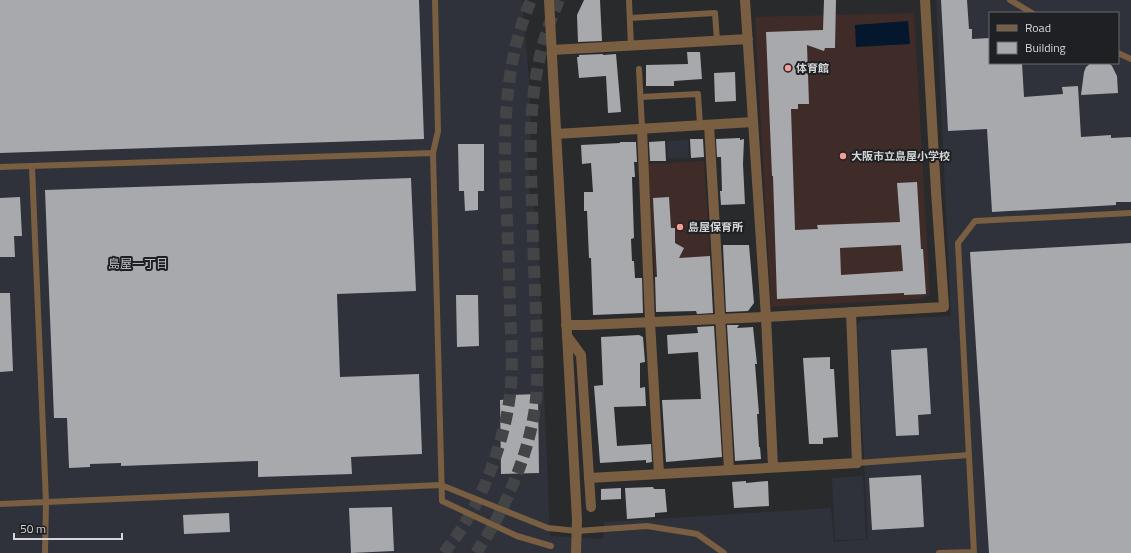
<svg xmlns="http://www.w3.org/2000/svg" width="1131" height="553" viewBox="0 0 1131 553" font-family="'Titillium Web','Noto Sans JP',sans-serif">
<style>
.built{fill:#2f323a;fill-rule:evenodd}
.education{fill:#3f2c28}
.water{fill:#04172c}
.building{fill:#a8a9ac;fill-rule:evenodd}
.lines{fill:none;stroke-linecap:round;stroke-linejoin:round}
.motorway-tunnel{stroke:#434446;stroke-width:12;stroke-dasharray:12 6;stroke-linecap:butt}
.service{stroke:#795e42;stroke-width:6}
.minor{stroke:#795e42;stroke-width:10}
.tertiary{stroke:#795e42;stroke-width:10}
.poi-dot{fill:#f59c94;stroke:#1f2023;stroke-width:1.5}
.labels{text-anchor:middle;stroke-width:4;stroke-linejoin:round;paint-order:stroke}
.poi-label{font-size:11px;font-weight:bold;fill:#d5d6d7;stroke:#1f2023;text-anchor:start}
.neighbourhood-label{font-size:12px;fill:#bdbec1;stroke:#1f2023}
</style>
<rect width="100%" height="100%" fill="#292a2c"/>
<path class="built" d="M 0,0 L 522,0 L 530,90 L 531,146 L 528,151 L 530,194 L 537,219 L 550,536 L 603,539 L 604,522 L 831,508 L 834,542 L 868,539 L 857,325 L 861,320 L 951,316 L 936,0 L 1131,0 L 1131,553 L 0,553 ZM 990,13 L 1118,13 L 1118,63 L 990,63 Z
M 688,140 L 689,158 L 668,158 L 667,141 Z
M 863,476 L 866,539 L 835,540 L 832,478 Z"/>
<path class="education" d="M 914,13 L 930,295 L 920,299 L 771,307 L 755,17 Z
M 704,161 L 712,290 L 656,293 L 648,164 Z"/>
<path class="water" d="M 908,21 L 910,44 L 856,47 L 855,25 Z"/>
<path class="building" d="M 0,0 L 419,0 L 424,139 L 0,153 Z
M 584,0 L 600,0 L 602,41 L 578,42 L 577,15 Z
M 824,0 L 836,0 L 835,48 L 825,48 L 824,51 L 807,45 L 809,104 L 798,104 L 798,109 L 791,109 L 795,230 L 818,229 L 817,225 L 900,222 L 897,183 L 917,182 L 921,249 L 923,249 L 926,294 L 904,295 L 904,293 L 777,299 L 773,176 L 772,176 L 766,32 L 823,30 ZM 901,245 L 903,271 L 841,275 L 840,248 Z
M 941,0 L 967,0 L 969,29 L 972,29 L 972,39 L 990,38 L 990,63 L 1022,63 L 1024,97 L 1063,94 L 1062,87 L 1078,86 L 1081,137 L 1111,135 L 1111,138 L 1131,137 L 1131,202 L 1116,202 L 1116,205 L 992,212 L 987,129 L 948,131 Z
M 687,52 L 700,52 L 702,79 L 674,81 L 674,86 L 646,86 L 646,65 L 688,64 Z
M 603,54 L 603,55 L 616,54 L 621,112 L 608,113 L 606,76 L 579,78 L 577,57 L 579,57 L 579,55 Z
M 1091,63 L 1109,63 L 1112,66 L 1117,76 L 1118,93 L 1081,95 L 1084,72 L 1086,67 Z
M 735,72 L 736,101 L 715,102 L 714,73 Z
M 740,138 L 740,140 L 744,139 L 743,164 L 745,204 L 721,205 L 720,191 L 722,191 L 721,157 L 717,157 L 716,139 Z
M 690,139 L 703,139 L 704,157 L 691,158 Z
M 665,141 L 666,161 L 650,161 L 649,142 Z
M 620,142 L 636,142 L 637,162 L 634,162 L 635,177 L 632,177 L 634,238 L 631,239 L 632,261 L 634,261 L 635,278 L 642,278 L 643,313 L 593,315 L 591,258 L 589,258 L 587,211 L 584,211 L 584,192 L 593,192 L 591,163 L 582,164 L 581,145 L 620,143 Z
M 458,144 L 484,144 L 484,191 L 478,191 L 478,210 L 465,211 L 464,191 L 459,191 Z
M 411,178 L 416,291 L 337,294 L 340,377 L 419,374 L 422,454 L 351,457 L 352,474 L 258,477 L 258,461 L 121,466 L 121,463 L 90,464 L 90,467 L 69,468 L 67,418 L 54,418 L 45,190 Z
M 20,197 L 22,236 L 14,236 L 15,257 L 0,257 L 0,198 Z
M 669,197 L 671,228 L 675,228 L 675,243 L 684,248 L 679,258 L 710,256 L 713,313 L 697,314 L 696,311 L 656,312 L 655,277 L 657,277 L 653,198 Z
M 1131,243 L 1131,553 L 989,553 L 970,252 Z
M 723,245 L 749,245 L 754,303 L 748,311 L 726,312 Z
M 0,293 L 10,293 L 13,371 L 0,372 Z
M 456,295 L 478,295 L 479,346 L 457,347 Z
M 727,325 L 739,325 L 737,328 L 753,327 L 757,364 L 755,364 L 759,414 L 757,414 L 759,447 L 760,447 L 761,459 L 735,461 Z
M 714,326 L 722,457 L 666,462 L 662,400 L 701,399 L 698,352 L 668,354 L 667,335 L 698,333 L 697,327 Z
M 639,335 L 643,337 L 645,362 L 640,363 L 640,388 L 645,387 L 646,406 L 614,407 L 617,446 L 651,444 L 652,462 L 646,463 L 646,460 L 600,463 L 594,386 L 603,385 L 601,337 Z
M 927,348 L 931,414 L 918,415 L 919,435 L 896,436 L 891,350 Z
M 830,357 L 830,369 L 834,369 L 838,437 L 823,438 L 823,444 L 809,444 L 803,358 Z
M 538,394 L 539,473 L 501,474 L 500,400 L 512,399 L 511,395 Z
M 921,475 L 924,527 L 872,530 L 869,478 Z
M 746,481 L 746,483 L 768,481 L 769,506 L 734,508 L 732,482 Z
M 653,487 L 654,489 L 665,489 L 667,512 L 655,513 L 655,517 L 627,519 L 625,488 Z
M 621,488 L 621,499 L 601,500 L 601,489 Z
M 392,507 L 394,551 L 351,553 L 349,508 Z
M 229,513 L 230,532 L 184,534 L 183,515 Z"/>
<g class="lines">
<path class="motorway-tunnel" d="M 444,553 C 451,543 459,534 465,523 C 485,492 504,439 509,402 C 514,371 511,339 510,308 C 509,273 508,237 506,202 C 504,133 503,65 531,0
M 476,553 C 504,512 528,457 535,408 C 539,376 537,343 536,311 C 534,275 533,238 532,202 C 530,156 529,111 538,66 C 542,43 550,21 559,0"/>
<path class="service" d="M 435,0 L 438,131 L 433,153 L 442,501 L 517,536 L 551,546
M 629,0 L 631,46
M 1010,0 L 1032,13
M 630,18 L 715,13 L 717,41
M 1118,53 L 1131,59
M 639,69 L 642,128
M 641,97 L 698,94 L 700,125
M 0,167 L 433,153
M 32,167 L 46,502 L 45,553
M 857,463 L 969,455
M 0,504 L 441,485 L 548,528 L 577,531 L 647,526 L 697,534 L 724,553
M 939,553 L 974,552
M 974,553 L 958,243 L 975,221 L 1131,213"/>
<path class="minor" d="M 552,50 L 748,39
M 709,125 L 729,470
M 642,128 L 650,322 L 659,474
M 851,312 L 857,463
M 566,325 L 586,325 L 766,317 L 745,0
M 567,336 L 581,355 L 591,507"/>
<path class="tertiary" d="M 549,0 L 577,520 L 576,553
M 556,134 L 753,122
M 773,467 L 766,317 L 944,307 L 936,192 L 925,0
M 589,478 L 857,463"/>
</g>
<g class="poi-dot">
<circle cx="788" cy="68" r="4"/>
<circle cx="843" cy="156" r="4"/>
<circle cx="680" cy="227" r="4"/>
</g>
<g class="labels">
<g class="poi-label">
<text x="796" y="72">体育館</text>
<text x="851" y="160">大阪市立島屋小学校</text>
<text x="688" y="231">島屋保育所</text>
</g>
<g class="neighbourhood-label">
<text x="138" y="268">島屋一丁目</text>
</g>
</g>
<rect x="989" y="12" width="130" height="52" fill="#1f2023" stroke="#68696b"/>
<rect x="997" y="25" width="20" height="6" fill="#795e42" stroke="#68696b"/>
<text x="1025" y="32" font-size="12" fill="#d5d6d7">Road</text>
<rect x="997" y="42" width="20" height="12" fill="#a8a9ac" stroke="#68696b"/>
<text x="1025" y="52" font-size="12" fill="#d5d6d7">Building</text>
<path d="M14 533v6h108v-6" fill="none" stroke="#d5d6d7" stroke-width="2"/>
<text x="20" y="533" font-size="12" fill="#d5d6d7" stroke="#1f2023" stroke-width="3" paint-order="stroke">50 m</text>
</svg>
